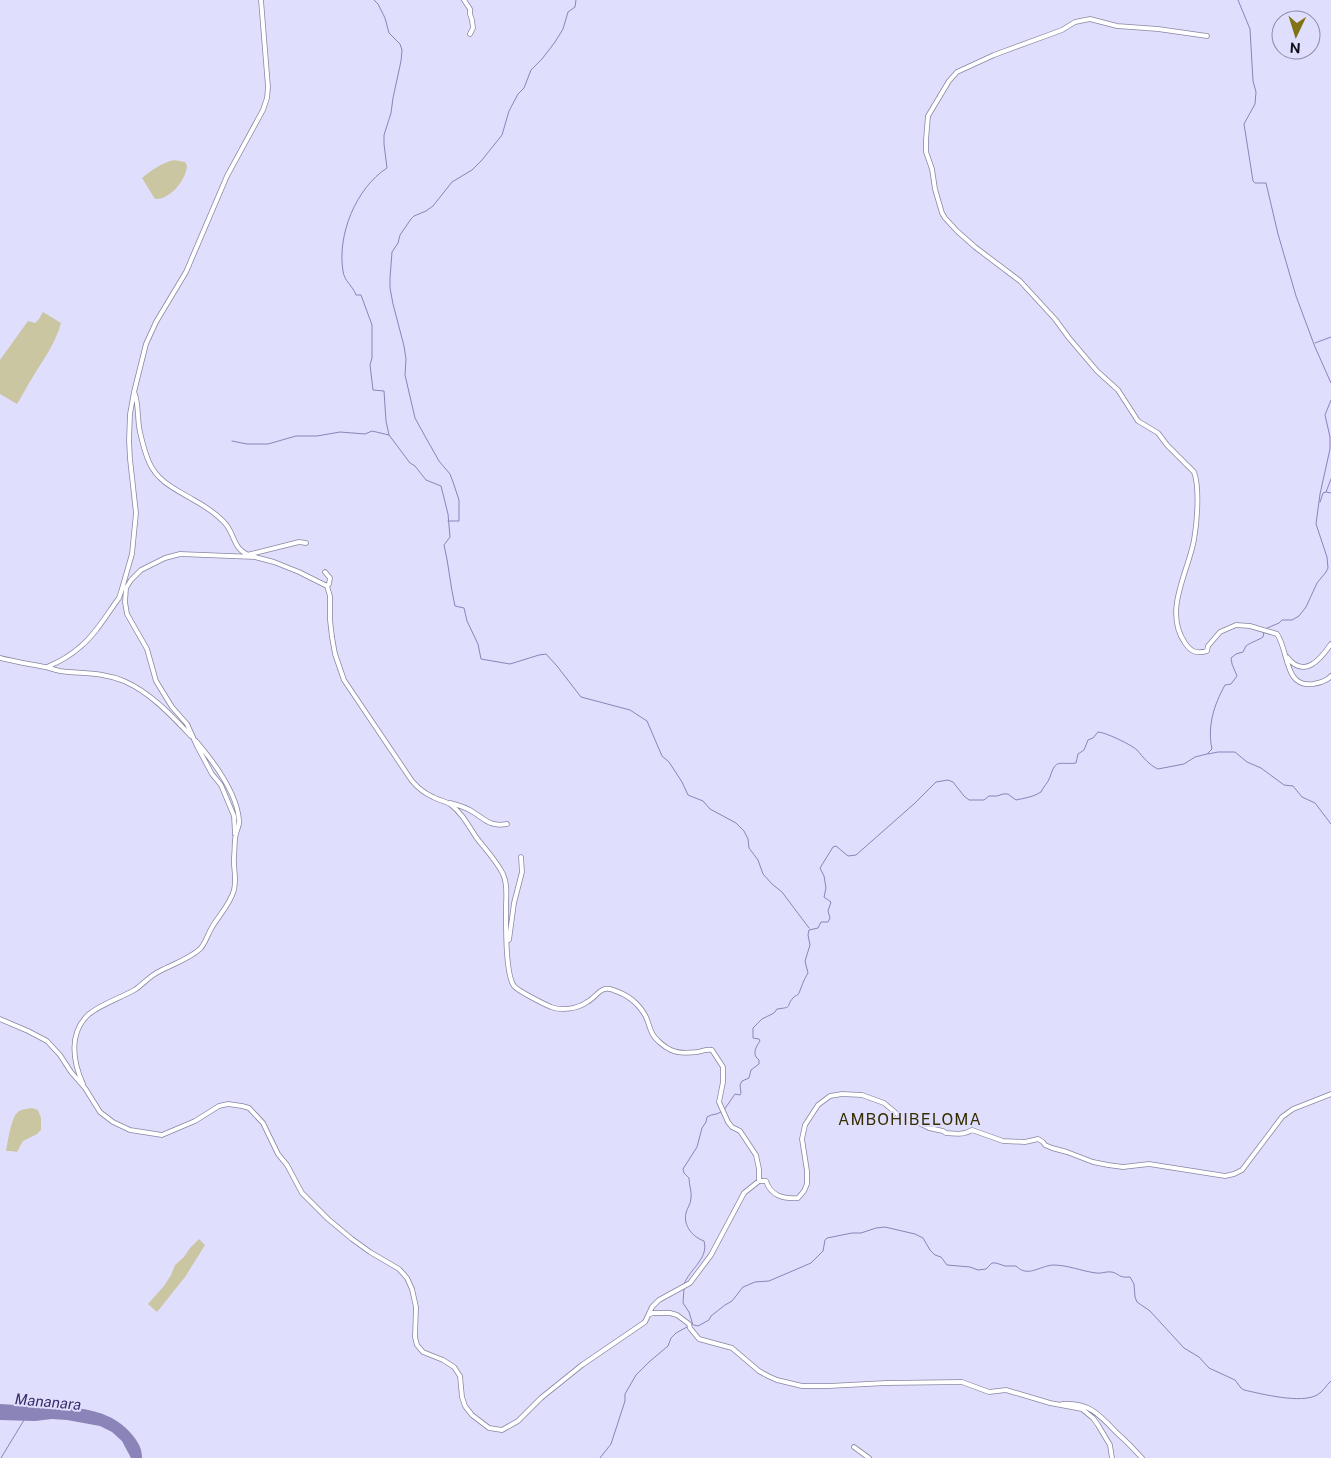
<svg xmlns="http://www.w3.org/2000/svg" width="1331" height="1458" viewBox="0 0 1331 1458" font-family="'Public Sans',sans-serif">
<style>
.green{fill:#cbc6a2}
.water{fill:#8a84b9}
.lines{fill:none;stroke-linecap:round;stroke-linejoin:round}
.stream{stroke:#8a84b9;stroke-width:1}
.minor-casing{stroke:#8886a1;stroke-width:5.5}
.minor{stroke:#fff;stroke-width:4}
.labels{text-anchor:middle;stroke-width:4;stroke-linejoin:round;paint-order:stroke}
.water-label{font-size:15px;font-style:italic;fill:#362869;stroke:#e0defd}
.quarter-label{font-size:16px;letter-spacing:1px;fill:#352e02;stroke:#e0defd}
</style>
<rect width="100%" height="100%" fill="#e0defd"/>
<path class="green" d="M 174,160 L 185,162 L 187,166 C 186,180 170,200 155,199 L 142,178 C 152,170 161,163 174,160 Z
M 43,312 L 61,323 C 55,345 42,361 31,380 C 26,388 22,396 17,404 L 0,394 L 0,360 L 28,321 L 35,323 L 39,319 Z
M 32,1108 L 38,1110 L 41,1118 L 41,1130 L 37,1134 L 23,1141 L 17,1152 L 11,1151 L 6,1151 C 8,1142 11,1116 19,1111 C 23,1109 28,1109 32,1108 Z
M 199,1239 L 205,1245 L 185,1277 L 157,1312 L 148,1304 L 164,1286 L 171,1275 L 175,1265 L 184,1257 L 190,1248 Z"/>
<path class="water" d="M 0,1404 C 17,1405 33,1406 50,1407 C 81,1407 114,1410 134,1437 C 139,1444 142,1449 142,1458 L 131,1458 L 122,1441 L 112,1432 L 100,1426 L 67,1420 L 52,1419 L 35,1421 L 0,1420 Z"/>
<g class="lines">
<path class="stream" d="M 374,0 L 378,4 L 385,18 L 389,33 L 400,44 L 402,50 L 401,61 L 393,98 L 391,113 L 384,135 L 384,144 L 387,168 C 356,188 337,235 343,271 C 344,281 353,286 356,295 L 361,295 L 372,325 L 372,358 L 370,365 L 373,390 L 384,391 L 386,421 L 389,435
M 1238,0 L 1250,29 L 1253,81 L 1256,92 L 1255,104 L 1244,124 L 1253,181 L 1255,183 L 1266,183 L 1278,234 L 1296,296 L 1315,347 L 1331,383
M 1315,343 L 1331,337
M 232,441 L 247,444 L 268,444 L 296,436 L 317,436 L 340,432 L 365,434 L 372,431 L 389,435 L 410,463 L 415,466 L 426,480 L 441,486 L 448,514 L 450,537 L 444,545 C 449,565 450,585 455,606 L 464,608 L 467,621 L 478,644 L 481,659 L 510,664 L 539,655 L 546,654 L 557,666 L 581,697 L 630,710 L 647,721 L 662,756 L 669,762 L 682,782 L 688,795 L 703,801 L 710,809 L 736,823 L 744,831 L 748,839 L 749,848 L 758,860 L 763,874 L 772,884 L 782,892 L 809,928
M 1326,492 L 1331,479
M 1320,502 L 1323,493 L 1326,492 L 1331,493
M 448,521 L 459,521 L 459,500 L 453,482 L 450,474 L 439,461 L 426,438 L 415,418 L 405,375 L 406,359 L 404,346 L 393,304 L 390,288 L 390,278 L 392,252 L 398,243 L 400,235 L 411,219 L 414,216 L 426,211 L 433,206 L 452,182 L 472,170 L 482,160 L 502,135 L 509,111 L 518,94 L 524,88 L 531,70 L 542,59 L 555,42 L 563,29 L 568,12 L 575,7 L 576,0
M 1265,629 L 1279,623 L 1282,620 L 1292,620 L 1299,616 L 1306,607 L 1317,583 L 1326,572 L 1328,568 L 1327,557 L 1316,524 L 1320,494 L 1330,449 L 1330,437 L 1325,415 L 1331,400
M 1208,754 L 1218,752 L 1235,752 L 1247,762 L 1261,768 L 1284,785 L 1293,786 L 1302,797 L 1315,803 L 1331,824
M 724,1110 L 735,1094 L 740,1095 L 741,1093 L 740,1085 L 742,1081 L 749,1078 L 751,1070 L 759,1064 L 759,1060 C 752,1055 755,1048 760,1041 L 759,1039 L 753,1038 L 753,1028 L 762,1019 L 774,1013 L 777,1009 C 794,1007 785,1007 793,998 C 796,994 797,997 799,993 C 802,986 803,981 808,973 L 805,961 L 810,945 L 808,935 L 809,930 L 818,928 L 821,922 L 828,922 L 830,918 L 828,911 L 831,902 L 824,897 L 826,888 L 824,876 L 820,868 L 833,847 L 836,846 L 848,856 L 856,855 L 915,803 L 936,782 L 948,780 L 953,782 L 964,796 L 969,800 L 984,800 L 989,796 L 997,796 L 1003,794 L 1008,794 L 1016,800 C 1025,798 1033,797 1041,792 C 1043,787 1048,783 1050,777 C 1056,758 1059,765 1076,763 L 1078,754 L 1084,750 L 1088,740 L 1093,738 L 1098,732 C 1105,732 1132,745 1137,750 C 1143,757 1149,765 1158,769 L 1184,764 L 1195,757 L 1207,754 L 1212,749 C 1207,726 1214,705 1225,685 L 1231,684 L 1237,676 L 1232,664 L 1231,658 L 1236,654 L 1243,652 C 1244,650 1245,648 1246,646 C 1249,643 1259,640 1263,637 L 1264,632
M 684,1284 C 690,1269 709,1258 704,1241 C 693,1237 683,1226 686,1213 C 687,1208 691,1204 691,1198 C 692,1192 689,1185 689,1178 L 684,1173 L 683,1169 L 697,1147 L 702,1128 L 706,1122 L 707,1117 C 711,1114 717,1115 721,1112
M 684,1288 L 683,1303 L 689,1312 L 693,1325
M 694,1325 L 698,1326 L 709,1320 L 711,1316 L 725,1305 L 732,1301 L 743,1287 L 755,1282 L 769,1281 L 811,1263 L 823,1251 L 825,1240 L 827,1238 L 852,1233 L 861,1233 L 876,1228 L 885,1227 L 915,1234 L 923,1238 L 930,1250 L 935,1255 L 941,1257 L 947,1265 L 970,1267 L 978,1270 L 986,1269 L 992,1263 L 996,1263 L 1005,1266 L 1016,1266 C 1028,1278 1039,1266 1053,1265 C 1068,1265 1081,1271 1096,1273 C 1101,1274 1106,1271 1112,1272 C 1120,1274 1118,1278 1130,1277 L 1134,1284 L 1135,1297 L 1137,1302 L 1150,1311 L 1184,1348 L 1199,1357 L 1209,1368 L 1235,1380 L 1241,1388 L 1244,1390 C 1262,1394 1301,1404 1317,1395 C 1323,1392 1326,1385 1331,1381
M 1,1458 L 24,1420
M 600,1458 L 611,1444 L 625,1401 L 625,1394 L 636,1375 L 649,1362 L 668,1346 L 671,1338 L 676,1333 L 687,1327"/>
<g class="minor-casing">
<path id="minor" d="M 464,0 L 470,9 L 470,14 L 472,20 L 473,28 L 470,34
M 1207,36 L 1158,29 L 1117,26 L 1090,19 L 1075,22 L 1062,30 L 994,55 L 957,72 L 949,81 L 928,116 L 926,140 L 926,152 L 932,169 L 935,189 L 942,213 L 945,218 L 957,231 L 975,247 L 1020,281 L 1055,319 L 1069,338 L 1097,371 L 1118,390 L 1138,421 L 1158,433 L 1167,445 L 1194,472 C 1200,488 1197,523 1194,540 C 1188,573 1163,611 1185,643 C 1191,652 1197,654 1207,651 L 1208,646 L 1220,632 L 1236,625 L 1250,626 L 1277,634 C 1289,651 1284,688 1313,684 C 1319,683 1327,681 1331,676
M 135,394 C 139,407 137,419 140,432 C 142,441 145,453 149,462 C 157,481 175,489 192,499 C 203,505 214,512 223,521 C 236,533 231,549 251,556
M 247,555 L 299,542 L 306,543
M 325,572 L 330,578 L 329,584 L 327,586
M 1287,657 C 1304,679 1320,660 1331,644
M 0,658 C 15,662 30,664 45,667 C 50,668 55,670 60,671 C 82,674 103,672 124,681 C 151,693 171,715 191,736
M 47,667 C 59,662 70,656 80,647 C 96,634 107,614 119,598 L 121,592 L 132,554 L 136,513 L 130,459 L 129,440 L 130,414 L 134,392 L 146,344 L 156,322 L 186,272 L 227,176 L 263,110 L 267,98 L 268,87 L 261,0
M 450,803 C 458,805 466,807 473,812 C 486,820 490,827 507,824
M 235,834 L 234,816 L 221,785 L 212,774 L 197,746 L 187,724 L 172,707 L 156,681 L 147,649 L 127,614 L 125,602 L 126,588 L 131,580 L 141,570 L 165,558 L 180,554 L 255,557 L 274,562 L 299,572 L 327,586 L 330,596 L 330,620 L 332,637 L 335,654 L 344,680 L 412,781 C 418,788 424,793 433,797 C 438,800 445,801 450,804 C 462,813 468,825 476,837 C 485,849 496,860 503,874 C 508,885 506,896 506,907 C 506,924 505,974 514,986 C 518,991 544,1004 551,1007 C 562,1011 577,1009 587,1002 C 597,997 600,985 613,990 C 626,994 638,1003 645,1015 C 648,1020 649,1027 652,1033 C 655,1039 664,1047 671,1050 C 679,1054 689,1053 697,1052 C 703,1051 706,1049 712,1050 L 723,1067 L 723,1082 L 719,1102 L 728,1122 L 732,1127 L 740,1131 L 756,1155 L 759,1169 L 759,1181
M 509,940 L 514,903 L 522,872 L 521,857
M 0,1019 L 28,1031 L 47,1041 L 60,1055 L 71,1072 L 85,1088 L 100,1112 L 113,1122 L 130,1130 L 162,1135 L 195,1121 L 219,1106 L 228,1104 L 242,1106 L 249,1108 L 263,1123 L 278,1154 L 287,1165 L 302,1193 L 328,1219 L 352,1239 L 370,1252 L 399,1269 L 407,1278 L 412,1289 L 416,1307 L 415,1337 L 417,1345 L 423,1352 L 443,1360 L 454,1367 L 460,1376 L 462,1397 L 465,1406 L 472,1415 L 489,1428 L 502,1430 L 518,1421 L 541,1398 L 582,1365 L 645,1322 L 652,1307 L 659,1300 L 690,1283 L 711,1255 L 744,1193 L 759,1181 L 766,1181 C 771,1196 783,1199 798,1198 L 804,1191 L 807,1184 L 807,1171 L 802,1139 L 805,1125 L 818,1105 L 830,1096 L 842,1094 L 862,1095 L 884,1103 L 903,1119 L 915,1121 L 929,1128 L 943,1131 L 946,1133 C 955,1134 964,1135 972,1130 L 1003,1141 L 1025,1142 L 1038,1139 L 1043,1142 L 1045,1145 L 1052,1148 L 1067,1152 L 1093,1162 L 1108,1165 L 1123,1167 L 1149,1164 L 1225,1176 L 1234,1174 L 1242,1170 L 1282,1117 L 1293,1109 L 1331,1094
M 83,1084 C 73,1062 68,1033 89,1014 C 103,1003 121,998 136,989 C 144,983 151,975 160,971 C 173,964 189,959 200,949 C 205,944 207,936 211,929 C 218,916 230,905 234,890 C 237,877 233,868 234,857 C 235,849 234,841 236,834 C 237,829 240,825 239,820 C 237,793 213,761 196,741
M 650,1314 L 653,1313 L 670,1313 L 677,1315 L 689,1324 L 690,1328 L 699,1339 L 732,1348 L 759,1371 L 768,1376 L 777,1380 L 802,1386 L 829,1386 L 886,1383 L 962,1382 L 989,1392 L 1006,1390 L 1050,1403 L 1082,1409 L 1093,1418 L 1098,1425 L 1110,1445 L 1112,1458
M 1062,1404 C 1088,1402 1099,1414 1116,1432 C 1125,1440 1134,1449 1142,1458
M 854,1447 L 869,1458"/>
</g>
<use href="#minor" class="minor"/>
</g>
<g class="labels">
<g class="water-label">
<text transform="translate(48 1402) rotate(5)" y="5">Mananara</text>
</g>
<g class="quarter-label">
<text x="910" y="1125">AMBOHIBELOMA</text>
</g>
</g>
<g transform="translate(1296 35) rotate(184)"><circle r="24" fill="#e0defd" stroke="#8c8ba1"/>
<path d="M0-4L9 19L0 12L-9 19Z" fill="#817315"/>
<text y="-8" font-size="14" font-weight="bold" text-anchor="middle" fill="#0f0e18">N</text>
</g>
</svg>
